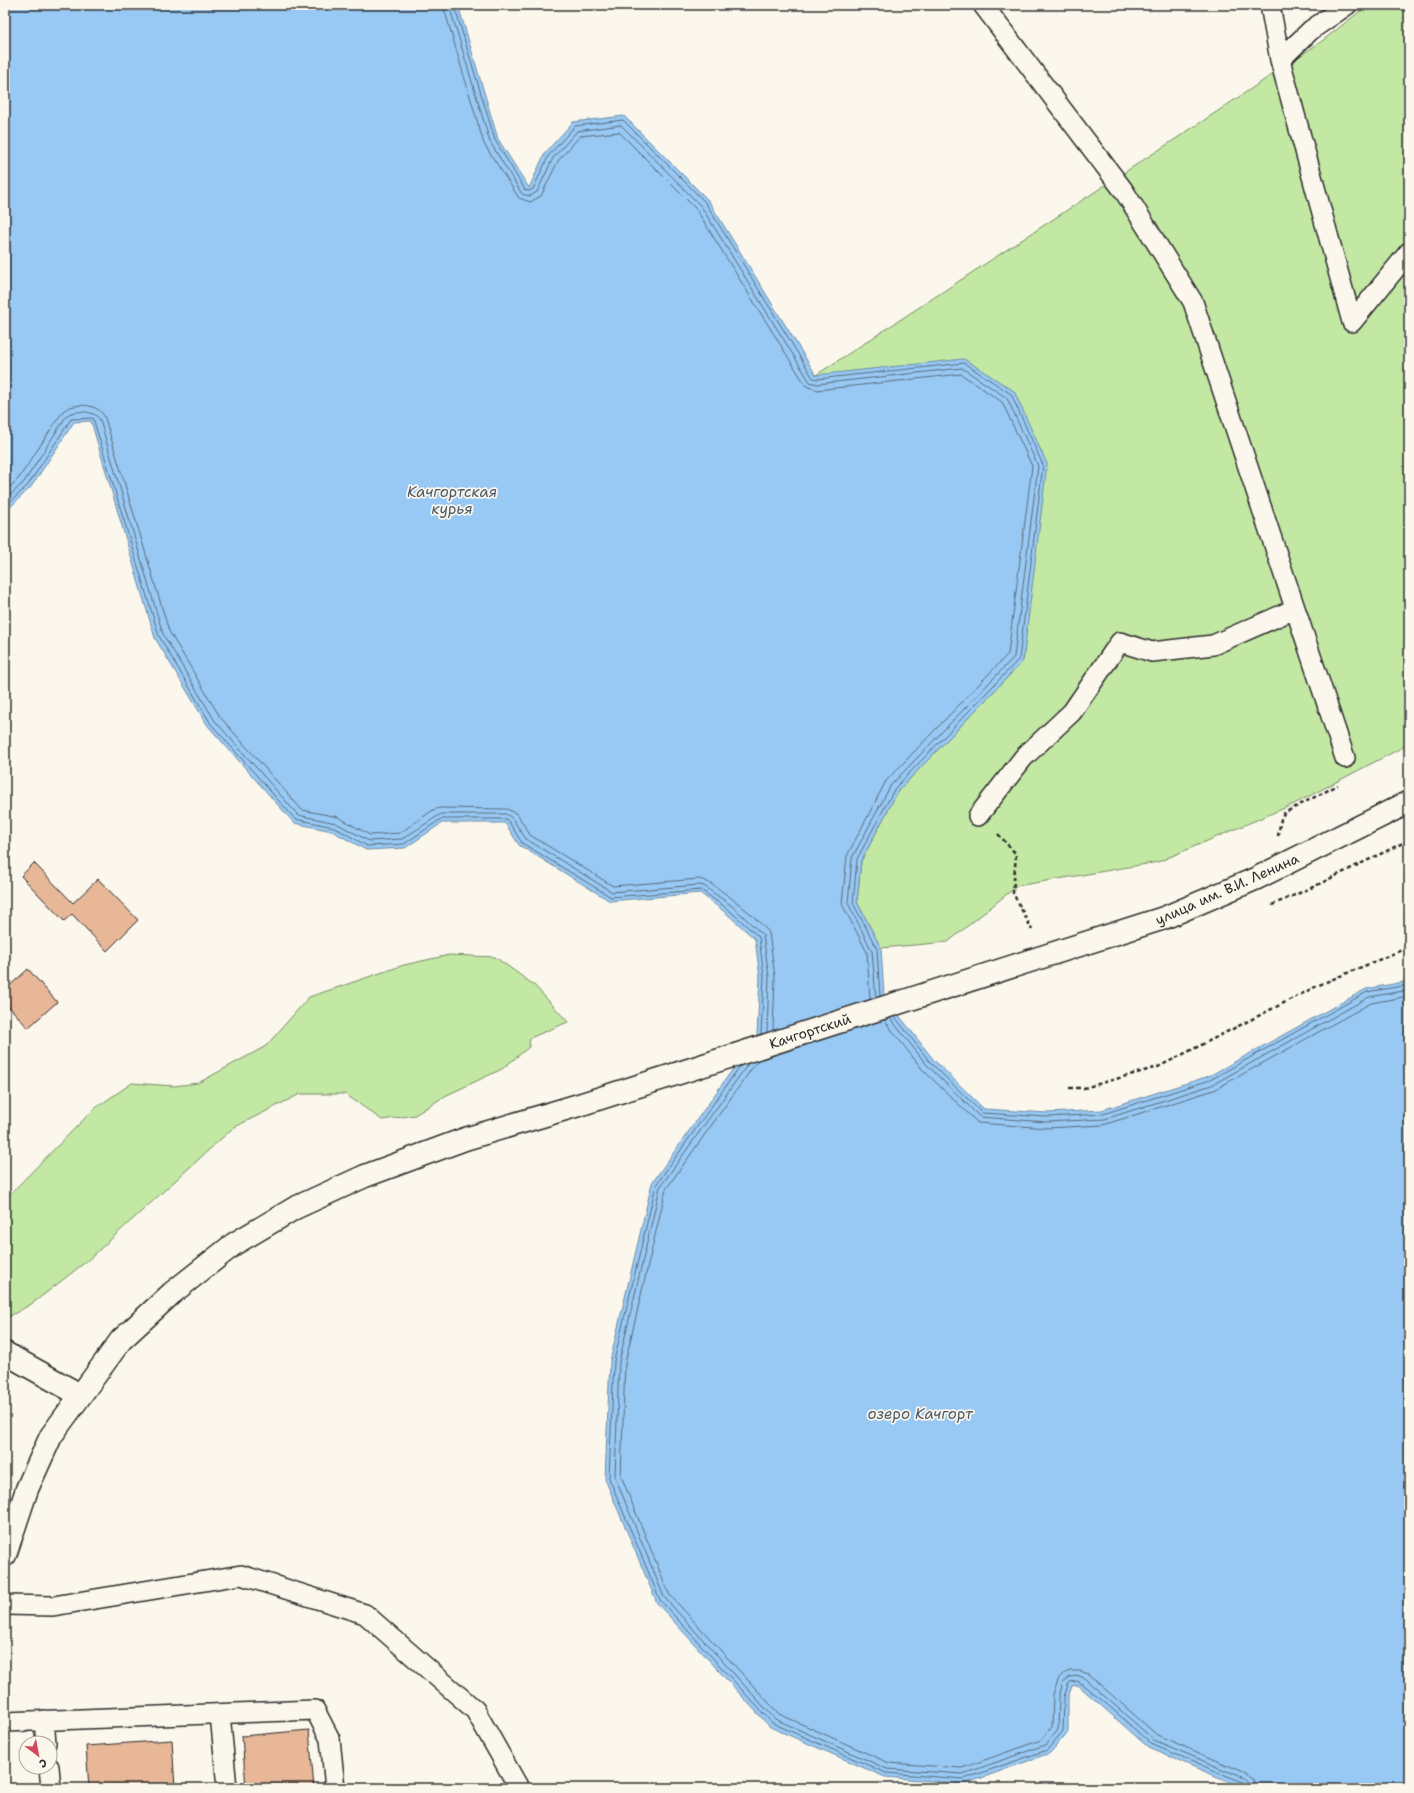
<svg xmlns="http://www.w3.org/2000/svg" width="1414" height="1793" viewBox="0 0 1414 1793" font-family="'Shantell Sans',sans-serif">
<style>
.green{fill:#c2e8a3;stroke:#768a67}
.water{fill:#98c9f4;stroke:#6c8aa4}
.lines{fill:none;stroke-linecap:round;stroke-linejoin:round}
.shore{stroke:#576a7b;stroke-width:1}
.building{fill:#e7b798;stroke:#2b2b2b}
.lane-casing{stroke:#2b2b2b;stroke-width:22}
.street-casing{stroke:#2b2b2b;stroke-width:25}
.primary-casing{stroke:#2b2b2b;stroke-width:25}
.path{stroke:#2b2b2b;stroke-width:2.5;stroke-dasharray:4 3;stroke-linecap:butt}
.lane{stroke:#fbf7ec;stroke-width:19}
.street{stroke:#fbf7ec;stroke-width:22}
.primary{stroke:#fbf7ec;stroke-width:22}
.labels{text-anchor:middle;stroke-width:3.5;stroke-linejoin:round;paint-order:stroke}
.street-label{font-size:14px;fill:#2b2b2b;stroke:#fbf7ec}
.water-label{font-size:15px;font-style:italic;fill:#4c5a67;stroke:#fbf7ec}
</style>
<rect width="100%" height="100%" fill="#fbf7ec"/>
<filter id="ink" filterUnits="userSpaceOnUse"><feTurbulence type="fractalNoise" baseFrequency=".025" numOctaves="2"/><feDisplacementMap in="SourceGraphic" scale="8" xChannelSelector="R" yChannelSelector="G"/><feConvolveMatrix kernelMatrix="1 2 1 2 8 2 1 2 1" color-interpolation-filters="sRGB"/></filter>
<g filter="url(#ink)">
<path class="green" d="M 1368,5 L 1409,5 L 1409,744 L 1294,804 L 1158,862 L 1017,886 L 948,942 L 881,948 L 857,902 L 861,861 L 898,791 L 1023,661 L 1031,587 L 816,375 L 1218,111 L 1322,41 Z
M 449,955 L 495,957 L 534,985 L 568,1022 L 530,1038 L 529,1047 L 502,1069 L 445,1096 L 415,1115 L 382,1120 L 345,1094 L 300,1094 L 233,1128 L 87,1261 L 33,1303 L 5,1319 L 5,1199 L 94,1109 L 132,1083 L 174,1086 L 198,1083 L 266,1046 L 309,997 L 404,965 Z"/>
<path class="water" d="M 5,5 L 458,5 L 498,139 L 529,188 L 545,153 L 573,122 L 624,116 L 708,200 L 816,375 L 964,359 L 1014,391 L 1047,464 L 1023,661 L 898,791 L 861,861 L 857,902 L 881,948 L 884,996 L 933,1059 L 984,1109 L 1047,1113 L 1102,1110 L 1209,1076 L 1366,989 L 1409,981 L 1409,1788 L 1244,1788 L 1149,1748 L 1078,1685 L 1072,1686 L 1068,1697 L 1068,1732 L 1050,1753 L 965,1784 L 885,1777 L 770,1727 L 657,1603 L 605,1479 L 610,1361 L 652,1183 L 757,1035 L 760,977 L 755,939 L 726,913 L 700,893 L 610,901 L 519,845 L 505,823 L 442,823 L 405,848 L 366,850 L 332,831 L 294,823 L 208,726 L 155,638 L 91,421 L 74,422 L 31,487 L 5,512 Z"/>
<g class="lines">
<path class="shore" d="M 443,5 L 484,144 L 519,198 L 530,202 L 541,196 L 558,161 L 580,136 L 619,132 L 696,209 L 806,386 L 817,390 L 961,374 L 1002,402 L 1032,466 L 1008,654 L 886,781 L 847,856 L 842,904 L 867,952 L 870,999
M 449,5 L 490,142 L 522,194 L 530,196 L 537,192 L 553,158 L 577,131 L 621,125 L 701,206 L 810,382 L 817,384 L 962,368 L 1007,398 L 1038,466 L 1014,657 L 891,785 L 852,858 L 848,903 L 872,951 L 876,998
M 454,5 L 495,140 L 525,190 L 529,191 L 533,189 L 549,155 L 575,126 L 623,120 L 705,202 L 813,378 L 817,379 L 964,363 L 1011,394 L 1043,465 L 1019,659 L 895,788 L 857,859 L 853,903 L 877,949 L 880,996
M 5,492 L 19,478 L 63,411 C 75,402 99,403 105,418 L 169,631 L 220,717 L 302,810 L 338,817 L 370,835 L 400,833 L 433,810 L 440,808 L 507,809 L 517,814 L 530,835 L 613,886 L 699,879 C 711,879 763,922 769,933 L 775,977 L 773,1030
M 5,500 L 24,482 L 67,415 C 76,410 95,410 100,420 L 163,634 L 215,721 L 298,815 L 336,823 L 369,841 L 402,839 L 441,814 L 506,814 L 512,818 L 526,839 L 612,892 L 699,885 L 704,886 L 732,906 L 763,935 L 769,977 L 767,1032
M 5,507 L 28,485 L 71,419 L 93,418 L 159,636 L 211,724 L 295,819 L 334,827 L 367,846 L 404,844 L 441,819 L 506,819 L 509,822 L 522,843 L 611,897 L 701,890 L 729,910 L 759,937 L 764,977 L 761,1034
M 895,1017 L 930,1062 L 982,1113 L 1047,1117 L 1103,1114 L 1210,1080 L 1367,992 L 1409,985
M 890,1018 L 927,1065 L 980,1117 L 1047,1122 L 1105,1119 L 1212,1085 L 1369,997 L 1409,990
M 884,1020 L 922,1069 L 978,1123 L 1047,1128 L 1103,1125 L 1214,1090 L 1371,1003 L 1409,996
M 758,1060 L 666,1189 L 625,1363 L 621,1476 L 669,1594 L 779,1714 L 889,1763 L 962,1768 L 1041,1740 L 1052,1727 L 1053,1694 L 1059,1678 L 1063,1674 L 1070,1671 L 1081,1671 L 1088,1674 L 1157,1735 L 1246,1773 L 1253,1779 L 1255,1788
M 748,1064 L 660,1187 L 619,1362 L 615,1477 L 664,1597 L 775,1719 L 887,1769 L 963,1774 L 1045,1745 L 1058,1729 L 1059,1697 L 1063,1682 L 1070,1677 L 1079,1676 L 1084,1678 L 1154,1740 L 1244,1778 L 1248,1782 L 1249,1788
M 740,1066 L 656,1185 L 614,1361 L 609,1478 L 660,1600 L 772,1723 L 886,1773 L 964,1779 L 1047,1750 L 1063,1731 L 1064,1697 L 1068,1685 L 1070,1682 L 1078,1681 L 1109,1706 L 1151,1744 L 1242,1782 L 1244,1788"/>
</g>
<path class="building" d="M 34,863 L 73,903 L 98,879 L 138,920 L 107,951 L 72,914 L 64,921 L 21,876 Z
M 28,969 L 57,1002 L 28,1028 L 5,1002 L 5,990 Z
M 309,1730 L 314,1788 L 246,1788 L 242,1736 Z
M 172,1740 L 175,1788 L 89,1788 L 86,1746 Z"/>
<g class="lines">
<g class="lane-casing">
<path id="lane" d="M 983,5 L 1124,191 L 1193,302 L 1345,758
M 1270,5 L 1280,60 L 1352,322
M 1280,60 L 1311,30 L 1347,5
M 1352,322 L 1409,252
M 978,816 L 1024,757 L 1072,712 L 1120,642 L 1152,652 L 1213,645 L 1295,609
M 5,1605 L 53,1606 L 241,1575 L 365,1614 L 475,1710 L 519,1788
M 220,1714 L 227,1788
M 44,1720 L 46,1743
M 5,1722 L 315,1710 L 330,1739 L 335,1788
M 49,1767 L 51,1788"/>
</g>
<g class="street-casing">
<path id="street" d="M 5,1353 L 80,1395"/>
</g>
<g class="primary-casing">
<path id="primary" d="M 5,1555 L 27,1489 L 51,1436 L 121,1340 L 172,1293 L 234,1244 L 295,1208 L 365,1176 L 465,1139 L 582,1104 L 1164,918 L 1255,879 L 1409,802"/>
</g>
<path class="path" d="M 998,834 L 1016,854 L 1013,893 L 1032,930
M 1278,836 L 1281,819 L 1284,813 L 1338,785
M 1272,905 L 1313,887 L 1409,840
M 1069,1088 L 1084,1088 L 1158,1067 L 1319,985 L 1409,947"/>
<use href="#lane" class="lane"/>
<use href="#street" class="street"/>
<use href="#primary" class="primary"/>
</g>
</g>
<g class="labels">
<g class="street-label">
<text transform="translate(1227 889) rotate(-24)" y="5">улица им. В.И. Ленина</text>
<text transform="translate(810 1031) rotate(-18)" y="5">Качгортский</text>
</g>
<g class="water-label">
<text x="452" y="497">Качгортская<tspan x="452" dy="17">курья</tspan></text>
<text x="920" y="1419">озеро Качгорт</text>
</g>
</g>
<rect width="1414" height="1793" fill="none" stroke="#fbf7ec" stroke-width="20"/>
<rect x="10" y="10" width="1394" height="1773" fill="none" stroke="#2b2b2b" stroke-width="1.5" filter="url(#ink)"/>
<g transform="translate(38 1755) rotate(148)"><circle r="19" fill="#fbf7ec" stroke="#a8a59f"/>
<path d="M0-3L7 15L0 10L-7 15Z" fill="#d1495b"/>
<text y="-6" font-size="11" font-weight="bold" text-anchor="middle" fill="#2b2b2b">С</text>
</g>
</svg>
